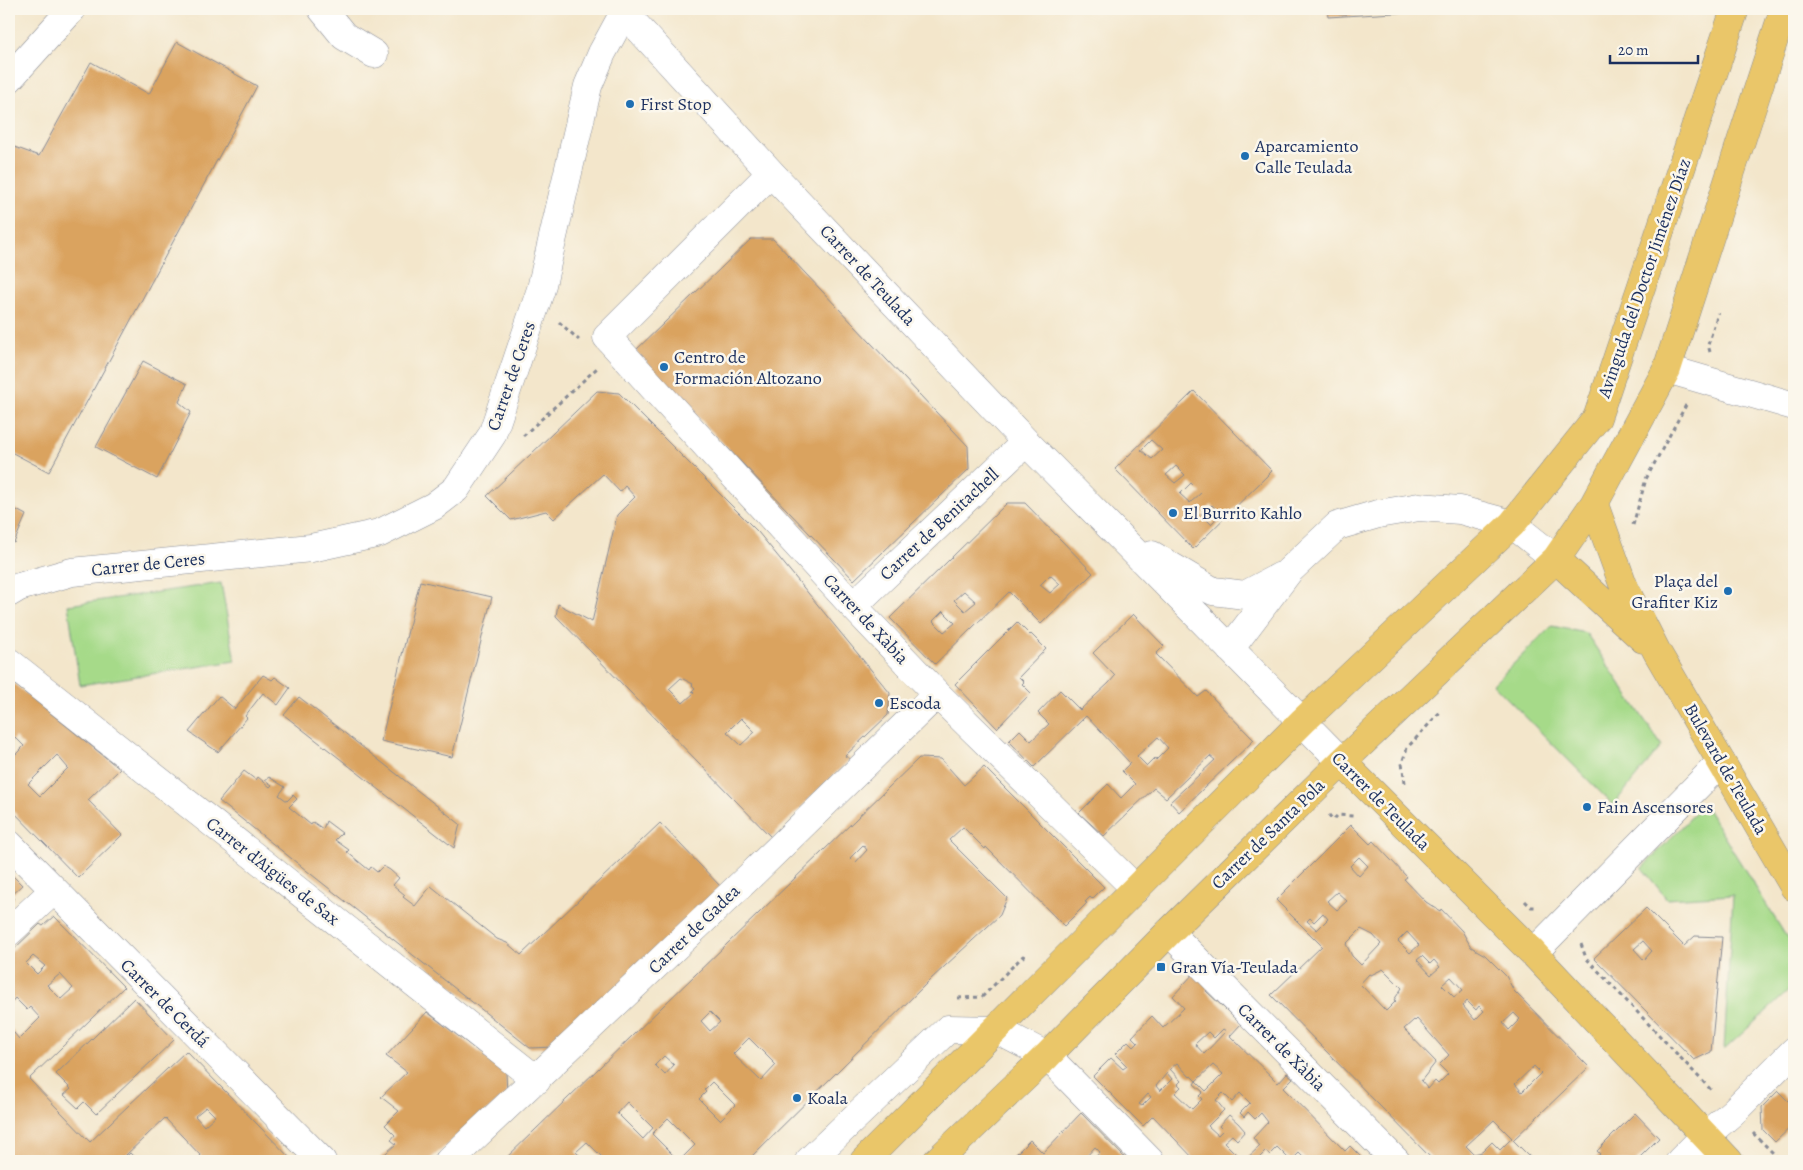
<svg xmlns="http://www.w3.org/2000/svg" width="1803" height="1170" viewBox="0 0 1803 1170" font-family="Alegreya,serif">
<style>
.green{fill:#a6da89;stroke:#608474}
.building{fill:#daa35f;fill-rule:evenodd}
.lines{fill:none;stroke-linecap:round;stroke-linejoin:round}
.minor-casing{stroke:#878a94;stroke-width:29}
.major-casing{stroke:#878a94;stroke-width:29}
.path{stroke:#878a94;stroke-width:3;stroke-dasharray:4 4;stroke-linecap:butt}
.minor{stroke:#fff;stroke-width:28}
.major{stroke:#eac669;stroke-width:28}
.poi-dot{fill:#1f6fb2;stroke:#fbf7ec;stroke-width:2}
.labels{text-anchor:middle;stroke-width:5;stroke-linejoin:round;paint-order:stroke}
.poi-label{font-size:18px;fill:#1b2f5e;stroke:#fbf7ec;text-anchor:start}
.street-label{font-size:18px;fill:#1b2f5e;stroke:#fbf7ec}
</style>
<rect width="100%" height="100%" fill="#fbf7ec"/>
<filter id="ink" filterUnits="userSpaceOnUse"><feTurbulence type="fractalNoise" baseFrequency=".02" numOctaves="2"/><feDisplacementMap in="SourceGraphic" scale="10" xChannelSelector="R" yChannelSelector="G"/><feConvolveMatrix kernelMatrix="1 2 1 2 8 2 1 2 1" color-interpolation-filters="sRGB"/></filter>
<filter id="wash" filterUnits="userSpaceOnUse"><feTurbulence type="fractalNoise" baseFrequency=".0096" numOctaves="4" result="noise"/><feDisplacementMap in="SourceGraphic" scale="20" xChannelSelector="R" yChannelSelector="G"/><feGaussianBlur stdDeviation="1.12" result="paint"/><feColorMatrix in="noise" values="0 0 0 0 0 0 0 0 0 0 0 0 0 0 0 0 0 1.4 0 .05"/><feComposite in="paint" operator="in"/></filter>
<g filter="url(#wash)">
<rect width="100%" height="100%" fill="#f3e6cb"/>
<path class="green" d="M 221,583 L 235,661 L 80,685 L 68,605 Z
M 1552,626 L 1586,633 L 1662,746 L 1613,805 L 1493,684 Z
M 1704,804 L 1794,949 L 1794,986 L 1724,1050 L 1733,895 L 1667,899 L 1642,868 Z"/>
<g id="blocks">
<path class="building" d="M 1327,9 L 1443,9 L 1443,10 L 1328,17 Z
M 177,42 L 257,86 L 49,472 L 9,451 L 9,145 L 39,156 L 91,62 L 149,94 Z
M 751,239 L 773,239 L 968,446 L 969,469 L 854,580 L 635,351 Z
M 143,361 L 187,384 L 179,402 L 191,412 L 157,479 L 96,447 Z
M 597,391 L 619,393 L 758,532 L 890,693 L 888,715 L 845,756 L 850,759 L 771,837 L 556,616 L 558,604 L 592,622 L 617,515 L 635,497 L 625,486 L 620,492 L 603,474 L 554,519 L 546,511 L 511,520 L 487,496 ZM 681,678 L 693,684 L 692,685 L 695,688 L 692,691 L 694,693 L 683,703 L 669,689 ZM 741,718 L 755,732 L 741,745 L 727,732 Z
M 1194,391 L 1272,471 L 1193,549 L 1115,469 ZM 1151,440 L 1162,450 L 1152,459 L 1141,450 ZM 1176,466 L 1185,475 L 1175,483 L 1166,475 ZM 1191,483 L 1201,493 L 1190,503 L 1180,494 ZM 1212,505 L 1221,514 L 1211,524 L 1201,514 Z
M 1007,503 L 1025,503 L 1093,573 L 1041,624 L 1009,592 L 935,664 L 890,618 ZM 1050,575 L 1060,584 L 1050,593 L 1040,585 ZM 964,591 L 976,602 L 965,611 L 954,600 ZM 943,611 L 955,623 L 944,632 L 933,621 Z
M 9,506 L 26,515 L 14,543 L 9,540 Z
M 420,581 L 492,597 L 452,757 L 381,741 Z
M 1133,614 L 1164,646 L 1156,654 L 1198,697 L 1206,691 L 1254,740 L 1179,812 L 1170,802 L 1215,760 L 1210,756 L 1166,798 L 1154,788 L 1104,836 L 1079,813 L 1108,784 L 1121,798 L 1135,784 L 1122,771 L 1130,763 L 1086,716 L 1034,767 L 1009,741 L 1020,730 L 1031,741 L 1049,724 L 1038,713 L 1060,690 L 1080,710 L 1109,683 L 1115,676 L 1093,653 ZM 1158,737 L 1168,748 L 1156,760 L 1155,758 L 1147,766 L 1137,756 Z
M 1017,622 L 1030,635 L 1031,634 L 1046,649 L 1019,677 L 1024,682 L 1022,684 L 1031,693 L 997,728 L 955,684 Z
M 263,675 L 272,680 L 275,677 L 290,688 L 278,705 L 263,693 L 245,716 L 247,718 L 218,752 L 189,732 L 219,696 L 235,709 Z
M 9,680 L 120,769 L 88,800 L 122,835 L 78,878 L 9,807 L 9,755 L 12,758 L 24,746 L 15,737 L 9,744 ZM 57,755 L 68,768 L 40,796 L 28,784 Z
M 299,697 L 460,824 L 454,848 L 284,715 Z
M 919,758 L 941,759 L 964,785 L 984,767 L 1104,887 L 1092,899 L 1090,897 L 1085,902 L 1087,903 L 1064,926 L 986,847 L 985,849 L 963,827 L 949,840 L 1007,898 L 1000,915 L 931,979 L 747,1161 L 631,1161 L 628,1158 L 624,1161 L 606,1161 L 587,1142 L 576,1152 L 585,1161 L 503,1161 ZM 863,845 L 867,850 L 855,863 L 850,858 ZM 710,1012 L 720,1022 L 710,1031 L 701,1021 ZM 749,1038 L 776,1065 L 761,1081 L 733,1054 ZM 664,1056 L 674,1065 L 665,1075 L 655,1065 ZM 712,1082 L 735,1105 L 720,1120 L 699,1099 L 706,1092 L 704,1090 ZM 627,1102 L 653,1128 L 643,1139 L 617,1113 ZM 668,1118 L 695,1145 L 679,1161 L 652,1134 Z
M 244,771 L 256,780 L 258,777 L 270,787 L 272,785 L 265,780 L 269,777 L 285,787 L 279,795 L 287,801 L 293,795 L 297,799 L 289,807 L 311,825 L 313,822 L 323,829 L 326,821 L 342,833 L 335,840 L 349,850 L 347,852 L 369,870 L 371,867 L 377,872 L 383,866 L 390,870 L 399,878 L 393,885 L 405,895 L 403,897 L 415,906 L 431,886 L 497,939 L 507,943 L 521,955 L 660,823 L 721,887 L 554,1047 L 530,1048 L 219,801 Z
M 1351,825 L 1370,844 L 1373,841 L 1407,877 L 1404,879 L 1426,902 L 1440,911 L 1441,909 L 1462,931 L 1471,947 L 1485,955 L 1506,976 L 1514,991 L 1589,1067 L 1513,1140 L 1534,1161 L 1434,1161 L 1271,995 L 1322,946 L 1276,900 ZM 1359,857 L 1368,866 L 1359,876 L 1350,866 ZM 1337,892 L 1347,901 L 1337,910 L 1327,901 ZM 1323,913 L 1328,919 L 1317,930 L 1307,921 L 1310,918 L 1314,922 ZM 1361,929 L 1373,935 L 1381,944 L 1361,965 L 1352,956 L 1346,944 ZM 1407,932 L 1419,945 L 1410,953 L 1398,941 ZM 1422,956 L 1430,964 L 1434,960 L 1440,967 L 1431,975 L 1417,960 ZM 1383,969 L 1402,988 L 1394,1000 L 1396,1001 L 1386,1011 L 1360,984 L 1369,974 L 1371,975 ZM 1451,977 L 1463,990 L 1454,997 L 1442,985 ZM 1467,1001 L 1476,1010 L 1479,1006 L 1484,1011 L 1475,1020 L 1463,1006 ZM 1514,1013 L 1520,1019 L 1509,1030 L 1503,1023 ZM 1417,1019 L 1449,1055 L 1439,1065 L 1448,1074 L 1438,1084 L 1435,1081 L 1428,1089 L 1421,1081 L 1436,1062 L 1404,1029 L 1414,1020 L 1415,1021 ZM 1534,1066 L 1541,1073 L 1522,1092 L 1515,1084 ZM 1494,1120 L 1512,1138 L 1500,1150 L 1492,1142 L 1482,1152 L 1474,1154 L 1466,1146 Z
M 9,872 L 22,885 L 11,895 L 14,898 L 9,903 Z
M 1646,908 L 1684,946 L 1695,936 L 1722,937 L 1711,1052 L 1694,1060 L 1594,958 ZM 1643,941 L 1652,951 L 1644,960 L 1634,949 Z
M 54,916 L 124,987 L 29,1079 L 90,1142 L 186,1051 L 293,1161 L 196,1161 L 201,1156 L 165,1118 L 126,1155 L 127,1156 L 130,1153 L 138,1161 L 9,1161 L 9,1023 L 11,1025 L 9,1027 L 19,1039 L 40,1018 L 30,1007 L 27,1010 L 15,998 L 9,1005 L 9,954 L 40,924 L 43,926 ZM 33,956 L 45,966 L 37,974 L 26,963 ZM 60,974 L 73,988 L 61,999 L 47,985 ZM 206,1107 L 215,1116 L 204,1126 L 195,1116 Z
M 1195,972 L 1209,986 L 1206,991 L 1241,1024 L 1230,1036 L 1278,1083 L 1287,1073 L 1293,1078 L 1283,1088 L 1345,1151 L 1350,1146 L 1365,1161 L 1307,1161 L 1299,1153 L 1291,1161 L 1277,1147 L 1269,1155 L 1266,1151 L 1256,1161 L 1244,1161 L 1260,1146 L 1253,1138 L 1268,1122 L 1261,1113 L 1255,1119 L 1248,1112 L 1244,1117 L 1240,1113 L 1250,1103 L 1240,1093 L 1232,1102 L 1223,1093 L 1216,1100 L 1224,1110 L 1208,1126 L 1218,1135 L 1223,1130 L 1219,1126 L 1229,1115 L 1238,1123 L 1245,1131 L 1237,1140 L 1232,1135 L 1224,1142 L 1243,1161 L 1196,1161 L 1153,1116 L 1143,1126 L 1093,1076 L 1111,1058 L 1123,1069 L 1127,1066 L 1115,1054 L 1128,1041 L 1134,1047 L 1138,1043 L 1132,1037 L 1152,1016 L 1163,1028 L 1184,1008 L 1173,996 ZM 1223,1029 L 1226,1031 L 1204,1054 L 1195,1044 L 1208,1032 L 1214,1038 ZM 1177,1063 L 1190,1077 L 1191,1076 L 1196,1081 L 1194,1084 L 1203,1092 L 1199,1096 L 1202,1099 L 1192,1109 L 1175,1093 L 1181,1087 L 1178,1084 L 1181,1081 L 1170,1069 ZM 1213,1065 L 1223,1074 L 1206,1091 L 1196,1081 ZM 1167,1073 L 1172,1079 L 1160,1091 L 1156,1086 ZM 1148,1094 L 1151,1097 L 1142,1106 L 1139,1104 Z
M 134,998 L 174,1040 L 96,1114 L 84,1102 L 78,1108 L 64,1095 L 71,1089 L 56,1074 Z
M 427,1012 L 506,1073 L 507,1094 L 428,1161 L 377,1161 L 396,1144 L 391,1140 L 395,1135 L 385,1125 L 399,1111 L 381,1097 L 407,1072 L 386,1056 Z
M 1778,1091 L 1788,1101 L 1794,1096 L 1794,1124 L 1775,1142 L 1763,1130 L 1762,1107 Z
M 1081,1113 L 1128,1161 L 1092,1161 L 1100,1152 L 1095,1147 L 1086,1157 L 1091,1161 L 1010,1160 L 1030,1140 L 1043,1153 Z
M 1635,1113 L 1659,1138 L 1636,1161 L 1593,1161 L 1600,1154 L 1597,1151 Z"/>
</g>
</g>
<g filter="url(#ink)">
<use href="#blocks" fill-opacity="0" stroke="#878a94" stroke-width="1"/>
<g class="lines">
<g class="minor-casing">
<path id="minor" d="M 322,9 L 344,36 L 374,54
M 621,9 L 771,173 L 1026,442 L 1342,762
M 9,79 L 72,9
M 771,173 L 607,337 L 853,606 L 937,694 L 1136,889
M 1667,369 L 1794,406
M 1152,555 L 1213,591 L 1245,595 L 1281,576
M 9,593 L 19,587 L 72,572 L 311,548 L 380,533 L 434,506 L 456,489 L 492,435 L 541,289 L 588,86 L 602,53 L 626,9
M 853,606 L 1026,442
M 1230,649 L 1289,571 L 1337,526 L 1378,514 L 1419,507 L 1460,510 L 1512,524 L 1556,559
M 9,662 L 537,1080
M 9,844 L 322,1161
M 9,932 L 53,891
M 1169,932 L 1396,1161
M 1533,953 L 1721,762
M 449,1161 L 749,877 L 937,694
M 809,1161 L 948,1029 L 997,1030 L 1047,1056 L 1150,1161
M 1680,1161 L 1705,1136 L 1733,1112 L 1794,1051"/>
</g>
<g class="major-casing">
<path id="major" d="M 1594,504 L 1624,587 L 1657,652 L 1794,887
M 1556,559 L 1643,639
M 1342,762 L 1533,953 L 1729,1161
M 864,1161 L 1303,721 L 1512,524 L 1597,418 L 1735,9
M 937,1161 L 1047,1056 L 1169,932 L 1342,762 L 1556,559 L 1594,504 L 1667,369 L 1784,9"/>
</g>
<path class="path" d="M 559,322 L 579,340
M 1710,352 L 1708,345 L 1718,313
M 523,436 L 597,368
M 1633,525 L 1646,479 L 1686,405
M 1405,783 L 1402,763 L 1407,748 L 1441,711
M 1329,815 L 1333,820 L 1338,815 L 1354,816
M 1525,901 L 1531,907 L 1536,907
M 1581,944 L 1586,958 L 1712,1091
M 958,998 L 982,997 L 1023,956 L 1027,959
M 1753,1133 L 1781,1161"/>
<use href="#minor" class="minor"/>
<use href="#major" class="major"/>
</g>
</g>
<g class="poi-dot">
<circle cx="630" cy="104" r="5"/>
<circle cx="1245" cy="156" r="5"/>
<circle cx="664" cy="367" r="5"/>
<circle cx="1173" cy="513" r="5"/>
<circle cx="1728" cy="591" r="5"/>
<circle cx="879" cy="703" r="5"/>
<circle cx="1587" cy="807" r="5"/>
<rect x="1156" y="962" width="10" height="10" rx="2.5"/>
<circle cx="797" cy="1098" r="5"/>
</g>
<g class="labels">
<g class="poi-label">
<text x="640" y="110">First Stop</text>
<text x="1255" y="152">Aparcamiento<tspan x="1255" dy="21">Calle Teulada</tspan></text>
<text x="674" y="363">Centro de<tspan x="674" dy="21">Formación Altozano</tspan></text>
<text x="1183" y="519">El Burrito Kahlo</text>
<text x="1718" y="587" text-anchor="end">Plaça del<tspan x="1718" dy="21">Grafiter Kiz</tspan></text>
<text x="889" y="709">Escoda</text>
<text x="1597" y="813">Fain Ascensores</text>
<text x="1171" y="973">Gran Vía-Teulada</text>
<text x="807" y="1104">Koala</text>
</g>
<g class="street-label">
<text transform="translate(868 275) rotate(47)" y="6">Carrer de Teulada</text>
<text transform="translate(1644 278) rotate(-71)" y="6">Avinguda del Doctor Jiménez Díaz</text>
<text transform="translate(511 376) rotate(-71)" y="6">Carrer de Ceres</text>
<text transform="translate(939 524) rotate(-43)" y="6">Carrer de Benitachell</text>
<text transform="translate(148 564) rotate(-6)" y="6">Carrer de Ceres</text>
<text transform="translate(866 619) rotate(47)" y="6">Carrer de Xàbia</text>
<text transform="translate(1726 769) rotate(60)" y="6">Bulevard de Teulada</text>
<text transform="translate(1381 801) rotate(45)" y="6">Carrer de Teulada</text>
<text transform="translate(1268 834) rotate(-44)" y="6">Carrer de Santa Pola</text>
<text transform="translate(273 871) rotate(38)" y="6">Carrer d'Aigües de Sax</text>
<text transform="translate(694 929) rotate(-44)" y="6">Carrer de Gadea</text>
<text transform="translate(165 1003) rotate(45)" y="6">Carrer de Cerdá</text>
<text transform="translate(1282 1047) rotate(45)" y="6">Carrer de Xàbia</text>
</g>
</g>
<rect width="1803" height="1170" fill="none" stroke="#fbf7ec" stroke-width="30"/>
<path d="M1610 55v8h88v-8" fill="none" stroke="#1b2f5e" stroke-width="2.5"/>
<text x="1618" y="55" font-size="15" fill="#1b2f5e" stroke="#fbf7ec" stroke-width="4" paint-order="stroke">20 m</text>
</svg>
